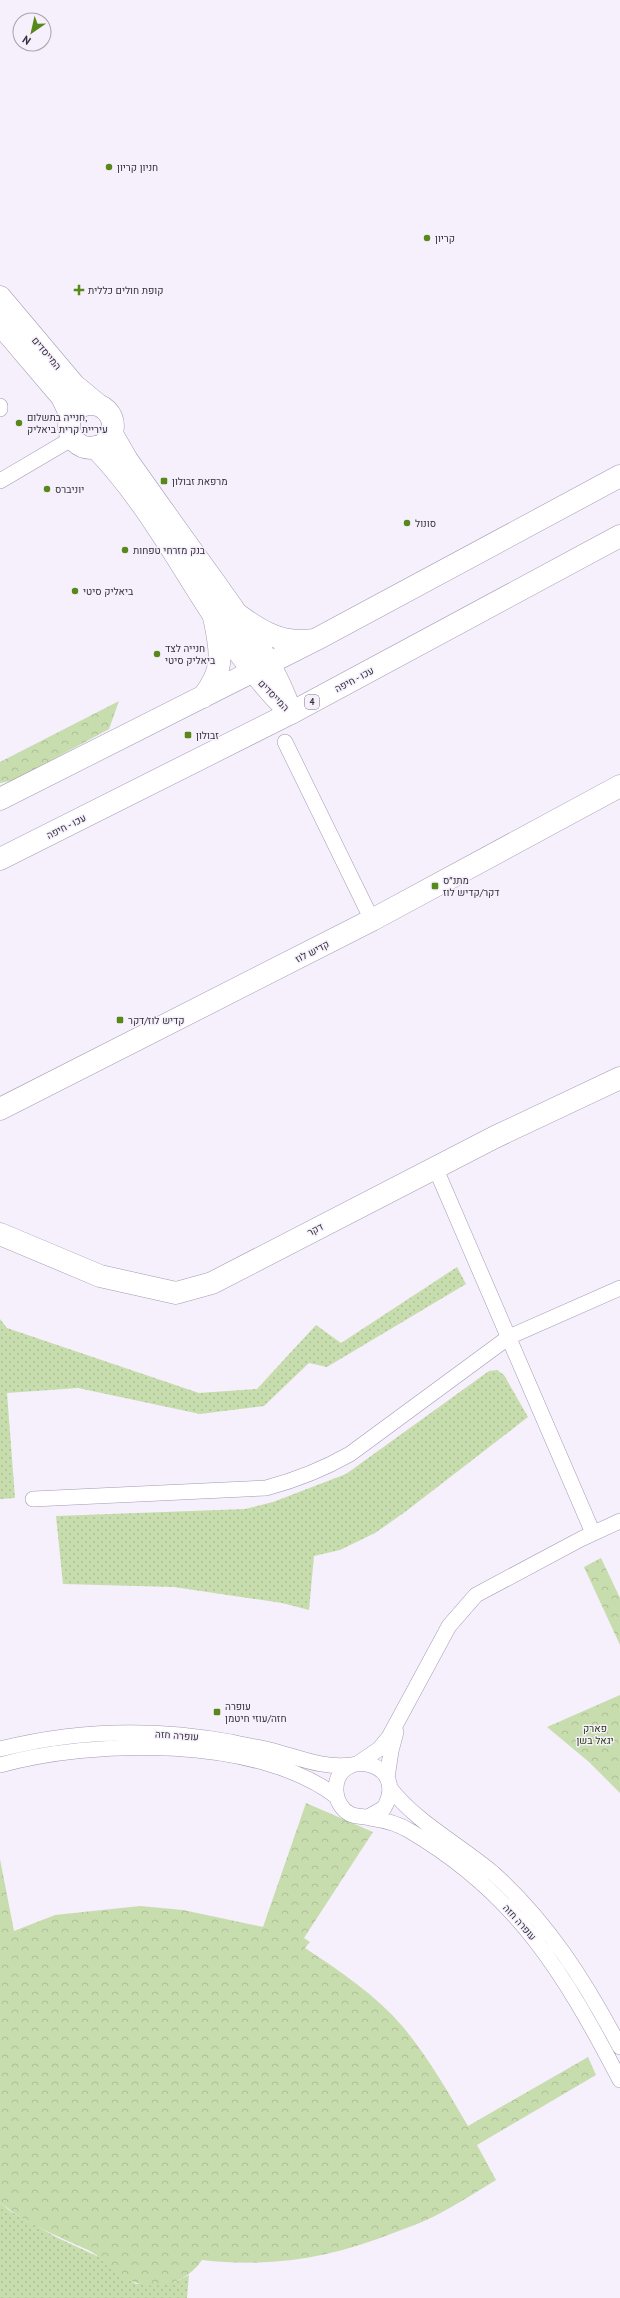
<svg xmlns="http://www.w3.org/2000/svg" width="620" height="2298" viewBox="0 0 620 2298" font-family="'PT Sans',Heebo,sans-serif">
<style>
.grass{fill:url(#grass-dots)}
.park{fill:url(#park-crowns)}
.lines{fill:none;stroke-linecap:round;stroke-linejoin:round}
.street-casing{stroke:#a499b4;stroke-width:16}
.secondary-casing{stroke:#a499b4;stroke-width:23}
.highway-casing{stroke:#a499b4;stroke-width:23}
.street{stroke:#fff;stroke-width:15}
.secondary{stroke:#fff;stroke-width:22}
.highway{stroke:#fff;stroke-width:22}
.poi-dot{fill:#58871a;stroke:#f5f0fc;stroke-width:1.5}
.labels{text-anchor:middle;stroke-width:3;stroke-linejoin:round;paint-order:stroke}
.shield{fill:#f5f0fc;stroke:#6f6a76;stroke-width:1}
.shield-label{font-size:9px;font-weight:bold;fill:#35313c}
.poi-label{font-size:10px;fill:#35313c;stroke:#f5f0fc;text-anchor:start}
.street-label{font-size:10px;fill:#35313c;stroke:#f5f0fc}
.park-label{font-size:10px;fill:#26360c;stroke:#f5f0fc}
</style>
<defs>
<pattern id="grass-dots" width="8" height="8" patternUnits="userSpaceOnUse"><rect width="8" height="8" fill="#c8ddae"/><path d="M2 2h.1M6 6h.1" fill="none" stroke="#acbe97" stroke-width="1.8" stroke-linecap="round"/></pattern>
<pattern id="park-crowns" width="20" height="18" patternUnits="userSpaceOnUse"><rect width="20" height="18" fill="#c8ddae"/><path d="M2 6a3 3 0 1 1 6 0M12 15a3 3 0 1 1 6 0" fill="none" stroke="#acbe97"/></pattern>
</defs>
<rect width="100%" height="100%" fill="#f5f0fc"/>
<path class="grass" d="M 457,1267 L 466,1284 L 327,1367 L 309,1363 L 264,1406 L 200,1414 L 78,1388 L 7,1393 L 15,1498 L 0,1499 L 0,1319 L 7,1328 L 199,1393 L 257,1389 L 316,1325 L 341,1343 Z
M 497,1370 L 504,1375 L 528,1417 L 405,1512 L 375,1533 L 340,1550 L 314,1556 L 309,1610 L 282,1603 L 174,1587 L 63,1584 L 56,1516 L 245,1509 L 273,1502 L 346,1474 L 489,1371 Z
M 0,2202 L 10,2211 L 56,2237 L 99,2257 L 122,2276 L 136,2284 L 175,2282 L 189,2275 L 187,2298 L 0,2298 Z"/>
<path class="park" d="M 119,701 L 109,729 L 15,780 L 0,783 L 0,762 Z
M 601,1558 L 620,1598 L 620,1645 L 584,1567 Z
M 620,1695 L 620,1793 L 589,1762 L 547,1727 Z
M 306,1803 L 373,1832 L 304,1938 L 310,1942 L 305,1948 C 340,1971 376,1995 403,2027 C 428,2057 448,2092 468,2126 L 588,2057 L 596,2075 L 477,2145 L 496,2180 C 476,2192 456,2205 435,2216 C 423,2222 409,2227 396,2232 C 331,2258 271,2268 202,2260 C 184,2287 148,2293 121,2276 C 109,2268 101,2256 88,2250 C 58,2236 25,2224 0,2202 L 0,1859 L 14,1931 L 55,1915 L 140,1906 L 183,1910 L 263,1927 Z"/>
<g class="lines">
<g class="street-casing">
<path id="street" d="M 0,406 L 0,409
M 0,481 L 73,438
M 285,742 L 372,920
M 435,1167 L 593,1533
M 33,1499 L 266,1488 C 296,1480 322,1470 350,1454 L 509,1337 L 620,1288
M 0,1749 C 75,1730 155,1728 231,1742 C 244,1745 257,1747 270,1750 C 298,1757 323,1769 352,1765
M 357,1764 L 379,1749 L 389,1737 L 449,1626 L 476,1595 L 581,1539 L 620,1521
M 0,1765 C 92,1739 259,1736 337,1797
M 387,1778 L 391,1751 L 396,1732
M 390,1788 C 416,1822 460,1845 493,1873 C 548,1922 586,1983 620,2047
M 368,1817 L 384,1808 C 411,1760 334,1746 336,1791 C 336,1800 342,1810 350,1814 C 356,1817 363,1816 370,1818 C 384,1820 399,1824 410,1831 C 517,1894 564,1973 620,2080"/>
</g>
<g class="secondary-casing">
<path id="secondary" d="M 0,297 L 74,385 L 97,404
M 0,324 L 62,397 L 71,416
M69 426a22 22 0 1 1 44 0a22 22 0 1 1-44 0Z
M 112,434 L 127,460 C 156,501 185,542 215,583 C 244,625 275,664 291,713
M 95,447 C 170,524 209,631 285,707
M 0,1109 L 372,920 L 620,786
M 0,1234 L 100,1276 L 176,1293 L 212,1283 L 495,1137 L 620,1078"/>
</g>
<g class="highway-casing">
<path id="highway" d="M 237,614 C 260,631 282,645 312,640
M 203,697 C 227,668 220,647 213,612
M 0,799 L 315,640 L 620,476
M 0,859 L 291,713 L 620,536"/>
</g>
<use href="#street" class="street"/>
<use href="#secondary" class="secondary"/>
<use href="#highway" class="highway"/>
</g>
<g class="poi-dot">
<circle cx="109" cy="167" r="4"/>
<circle cx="427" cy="238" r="4"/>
<path d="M77 284h4v4h4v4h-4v4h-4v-4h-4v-4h4z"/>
<circle cx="19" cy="423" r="4"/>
<rect x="160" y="477" width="8" height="8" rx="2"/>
<circle cx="47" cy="489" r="4"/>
<circle cx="407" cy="523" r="4"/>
<circle cx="125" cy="550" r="4"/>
<circle cx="75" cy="591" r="4"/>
<circle cx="157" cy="654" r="4"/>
<rect x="184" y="731" width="8" height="8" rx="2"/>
<rect x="431" y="882" width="8" height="8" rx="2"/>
<rect x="116" y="1016" width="8" height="8" rx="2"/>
<rect x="213" y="1708" width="8" height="8" rx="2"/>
</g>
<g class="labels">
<rect class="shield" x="305" y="695" width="14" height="14" rx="3"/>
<g class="shield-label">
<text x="312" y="705">4</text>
</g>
<g class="poi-label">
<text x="117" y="171">חניון קריון</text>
<text x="435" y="242">קריון</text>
<text x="88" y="294">קופת חולים כללית</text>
<text x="27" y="421">חנייה בתשלום,<tspan x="27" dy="12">עיריית קרית ביאליק</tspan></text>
<text x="172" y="485">מרפאת זבולון</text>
<text x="55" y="493">יוניברס</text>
<text x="415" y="527">סונול</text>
<text x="133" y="554">בנק מזרחי טפחות</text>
<text x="83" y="595">ביאליק סיטי</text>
<text x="165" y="652">חנייה לצד<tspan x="165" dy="12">ביאליק סיטי</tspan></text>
<text x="196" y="739">זבולון</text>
<text x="443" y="884">מתנ״ס<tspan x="443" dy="12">דקר/קדיש לוז</tspan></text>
<text x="128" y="1024">קדיש לוז/דקר</text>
<text x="225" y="1710">עופרה<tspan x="225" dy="12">חזה/עוזי חיטמן</tspan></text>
</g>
<g class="street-label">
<text transform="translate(47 353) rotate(50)" y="4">המייסדים</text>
<text transform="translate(354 679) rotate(-28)" y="4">עכו - חיפה</text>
<text transform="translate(274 695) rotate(46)" y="4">המייסדים</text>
<text transform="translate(66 826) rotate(-27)" y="4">עכו - חיפה</text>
<text transform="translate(312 951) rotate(-27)" y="4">קדיש לוז</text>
<text transform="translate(315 1229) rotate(-28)" y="4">דקר</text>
<text transform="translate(177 1735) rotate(4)" y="4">עופרה חזה</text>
<text transform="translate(520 1922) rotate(48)" y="4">עופרה חזה</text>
</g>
<g class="park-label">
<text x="595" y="1732">פארק<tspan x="595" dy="12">יגאל בשן</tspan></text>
</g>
</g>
<g transform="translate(32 32) rotate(214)"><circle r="19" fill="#f5f0fc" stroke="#a8a4af"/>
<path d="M0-3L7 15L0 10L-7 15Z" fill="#58871a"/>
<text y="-6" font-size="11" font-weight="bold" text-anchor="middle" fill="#35313c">N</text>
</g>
</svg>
